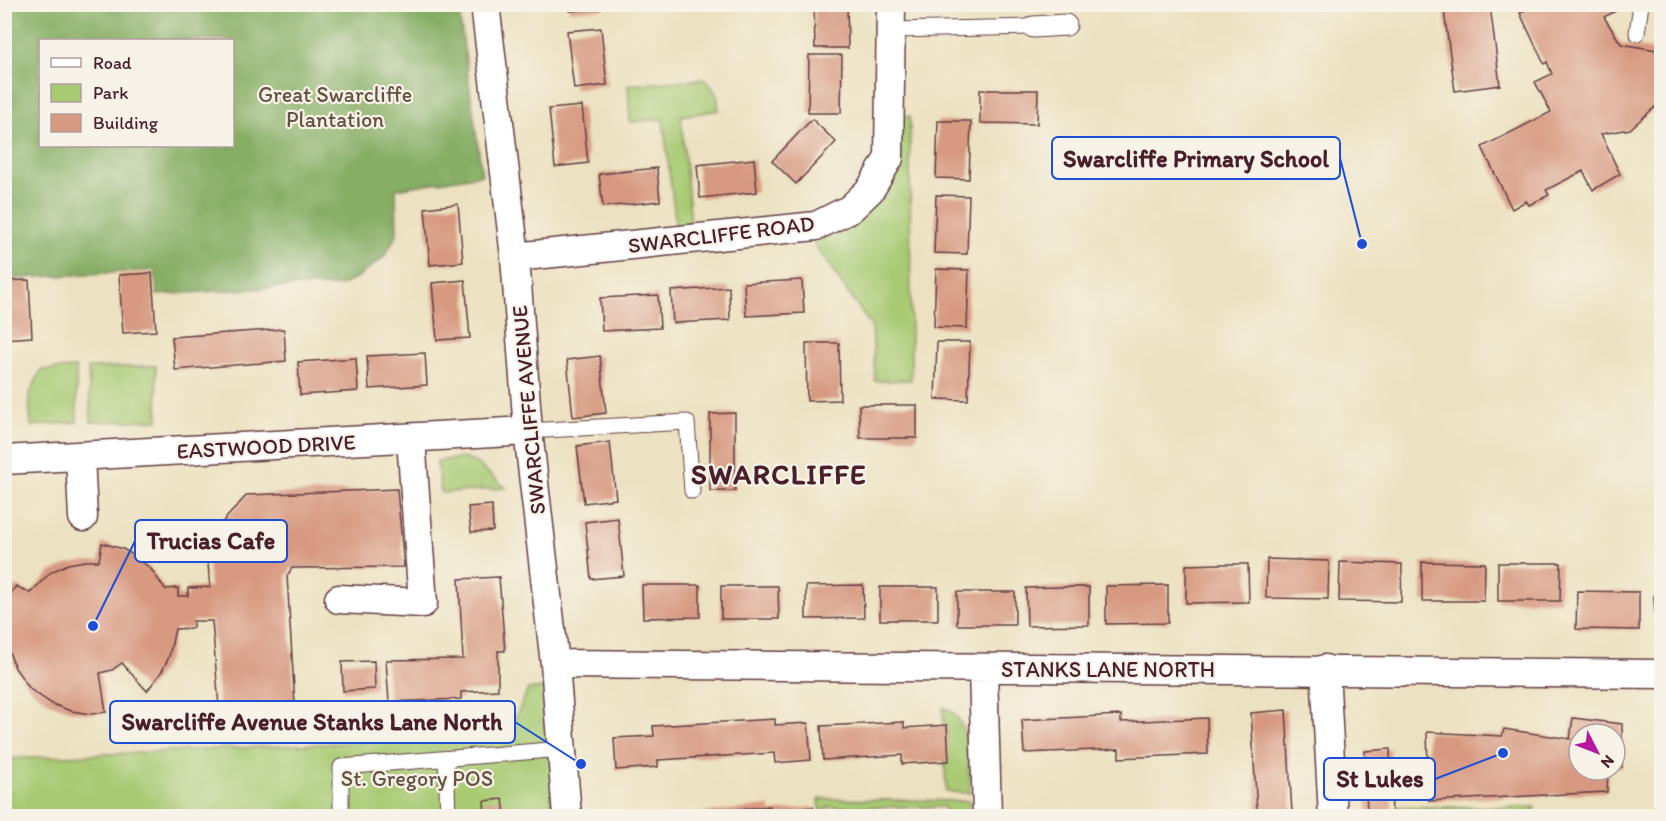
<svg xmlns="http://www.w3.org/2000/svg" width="1666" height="821" viewBox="0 0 1666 821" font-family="Itim,sans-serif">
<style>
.green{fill:#a8ca73;stroke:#79744f;stroke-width:1.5}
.forest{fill:#86ae65;stroke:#686648;stroke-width:1.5;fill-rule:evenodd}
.building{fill:#d79980}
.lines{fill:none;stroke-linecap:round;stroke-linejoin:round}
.service-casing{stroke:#623c41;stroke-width:17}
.pedestrian-casing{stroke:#623c41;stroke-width:23}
.minor-casing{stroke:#623c41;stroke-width:31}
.service{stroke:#fff;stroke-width:15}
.pedestrian{stroke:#fff;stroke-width:21}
.minor{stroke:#fff;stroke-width:28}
.labels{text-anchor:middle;stroke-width:4.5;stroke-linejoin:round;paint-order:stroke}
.park-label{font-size:22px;fill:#665241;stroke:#f7f3e8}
.street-label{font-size:22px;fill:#4a1f2b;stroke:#f7f3e8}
.district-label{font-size:28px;font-weight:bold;letter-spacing:1.5px;fill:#4a1f2b;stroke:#f7f3e8}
.leader{fill:none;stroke:#1d4ed8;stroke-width:2}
.callout-dot{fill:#1d4ed8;stroke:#f7f3e8;stroke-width:2}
.callout{fill:#f7f3e8;stroke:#1d4ed8;stroke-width:2}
.callout-label{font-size:24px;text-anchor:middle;font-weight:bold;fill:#4a1f2b}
</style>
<rect width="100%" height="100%" fill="#f7f3e8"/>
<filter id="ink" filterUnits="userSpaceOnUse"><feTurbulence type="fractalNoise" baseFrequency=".0167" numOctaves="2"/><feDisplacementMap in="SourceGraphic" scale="12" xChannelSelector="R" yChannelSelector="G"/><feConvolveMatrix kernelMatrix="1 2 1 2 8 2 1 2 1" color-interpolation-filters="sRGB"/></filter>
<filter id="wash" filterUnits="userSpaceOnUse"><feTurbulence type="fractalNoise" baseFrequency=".008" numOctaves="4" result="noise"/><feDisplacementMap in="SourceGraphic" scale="24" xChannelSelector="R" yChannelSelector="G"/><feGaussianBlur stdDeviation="1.35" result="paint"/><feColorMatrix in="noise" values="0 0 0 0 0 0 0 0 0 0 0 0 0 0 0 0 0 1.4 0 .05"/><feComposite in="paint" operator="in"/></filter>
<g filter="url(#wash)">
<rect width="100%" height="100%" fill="#ece1c0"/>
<path class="green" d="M 706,79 L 717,95 L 719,110 L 681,116 L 691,225 L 676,227 L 663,119 L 630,122 L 628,85 Z
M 910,116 L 911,380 L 875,381 L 872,327 L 803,228 L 870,190 L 890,117 Z
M 156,366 L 158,420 L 91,422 L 88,368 Z
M 76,368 L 77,422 L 31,426 L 29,396 L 41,370 Z
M 463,458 L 476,463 L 506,488 L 441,493 L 437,461 Z
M 557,688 L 567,816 L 5,816 L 4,759 L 508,735 L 528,689 Z
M 943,707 C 974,719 968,765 970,793 L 946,792 Z
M 819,799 L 969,801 L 969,816 L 946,816 L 945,807 L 828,807 L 827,810 L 820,810 Z
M 1398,807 L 1535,807 L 1535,816 L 1398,816 Z"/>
<path class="forest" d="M 5,4 L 458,5 L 482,175 L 396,189 L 397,234 L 384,257 L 359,276 L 341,286 L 297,286 L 157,295 L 155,270 L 5,279 ZM 40,40 L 232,40 L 232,146 L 40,146 Z"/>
<g id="blocks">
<path class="building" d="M 568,4 L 601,4 L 602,9 L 569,11 Z
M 814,4 L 847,4 L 848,48 L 815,48 Z
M 1530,4 L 1629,4 L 1604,17 L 1621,44 L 1662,51 L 1662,121 L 1655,107 L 1630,129 L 1601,134 L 1620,174 L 1593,190 L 1583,171 L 1546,190 L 1549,195 L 1529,205 L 1526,201 L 1512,209 L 1482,147 L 1551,112 L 1535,82 L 1552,74 L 1547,62 L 1544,64 L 1520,13 L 1531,7 Z
M 1490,5 L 1500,85 L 1455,91 L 1444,11 Z
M 601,28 L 607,85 L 574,89 L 567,31 Z
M 809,55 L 842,55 L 841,113 L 808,113 Z
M 980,90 L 1038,90 L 1037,124 L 980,123 Z
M 582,106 L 588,163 L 555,167 L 549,109 Z
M 812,119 L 836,142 L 796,184 L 772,161 Z
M 938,121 L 971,121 L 969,179 L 936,178 Z
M 754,159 L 757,192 L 700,198 L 697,165 Z
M 657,168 L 660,201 L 603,207 L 599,174 Z
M 936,195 L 969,196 L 967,254 L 934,253 Z
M 458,204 L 463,262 L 430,265 L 425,208 Z
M 936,269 L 969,270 L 967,328 L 934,327 Z
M 152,273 L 156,331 L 123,333 L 119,275 Z
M 29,280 L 32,337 L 4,339 L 4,281 Z
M 465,280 L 470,338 L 437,340 L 432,283 Z
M 802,280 L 804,313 L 746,316 L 744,283 Z
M 729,287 L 730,320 L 673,323 L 671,291 Z
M 658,295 L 660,328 L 602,331 L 600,298 Z
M 284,329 L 286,361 L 175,370 L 172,337 Z
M 937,342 L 970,342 L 968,400 L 935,399 Z
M 806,343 L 839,343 L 840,400 L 807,401 Z
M 425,353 L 427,385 L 369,389 L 367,356 Z
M 600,356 L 606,413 L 573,417 L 567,360 Z
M 356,358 L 358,391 L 300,395 L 298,362 Z
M 859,405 L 917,405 L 917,438 L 860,438 Z
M 735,413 L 735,491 L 710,491 L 710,414 Z
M 610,442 L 616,499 L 584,503 L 577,446 Z
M 397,489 L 404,567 L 292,568 L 287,576 L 296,721 L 261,722 L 261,727 L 221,731 L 212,621 L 193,621 L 193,628 L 175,629 L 169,657 L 162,671 L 147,691 L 122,663 L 112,670 L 100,673 L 106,712 L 91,714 L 71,711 L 52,704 L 30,689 L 15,668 L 8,649 L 4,649 L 4,596 L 9,596 L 16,586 L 30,593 L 51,572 L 68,564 L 85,561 L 99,561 L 102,543 L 123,549 L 135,556 L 151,569 L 165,589 L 178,588 L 178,596 L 188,596 L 188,588 L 210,587 L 206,540 L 247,495 Z
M 492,505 L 493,531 L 471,532 L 468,507 Z
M 618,518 L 624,576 L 591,579 L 585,522 Z
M 1267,559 L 1329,561 L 1328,599 L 1266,598 Z
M 1340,562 L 1402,564 L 1401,602 L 1339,601 Z
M 1422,562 L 1485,563 L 1484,601 L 1422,601 Z
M 1498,563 L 1561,563 L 1560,601 L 1498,601 Z
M 1219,564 L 1248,564 L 1249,602 L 1186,603 L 1186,565 Z
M 499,577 L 505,651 L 498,651 L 498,690 L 461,692 L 461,699 L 389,702 L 386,660 L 463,659 L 459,579 Z
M 642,585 L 700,585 L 700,617 L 643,618 Z
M 863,585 L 864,618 L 806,619 L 806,586 Z
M 1168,585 L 1168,623 L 1106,624 L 1106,586 Z
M 721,586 L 778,586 L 779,619 L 721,619 Z
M 880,587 L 938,587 L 938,620 L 880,620 Z
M 1059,587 L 1089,587 L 1089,625 L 1027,626 L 1026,588 Z
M 1577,591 L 1639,592 L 1639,630 L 1576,629 Z
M 957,592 L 1015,592 L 1015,625 L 957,625 Z
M 1654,596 L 1662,596 L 1662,634 L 1656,635 Z
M 374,661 L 375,689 L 343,691 L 342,662 Z
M 1286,710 L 1292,813 L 1284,813 L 1284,816 L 1250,816 L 1250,813 L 1257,812 L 1251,713 Z
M 1121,715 L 1121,722 L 1207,718 L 1208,754 L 1119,758 L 1119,749 L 1024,753 L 1022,720 Z
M 1573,718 L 1622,724 L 1622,767 L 1615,767 L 1615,734 L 1579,734 L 1579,770 L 1608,770 L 1607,792 L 1429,801 L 1427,732 L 1502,736 L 1504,729 L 1570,739 Z
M 775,719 L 775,725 L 808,723 L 811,760 L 775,763 L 774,753 L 658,760 L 658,767 L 616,770 L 614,738 L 654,736 L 653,726 Z
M 904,722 L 904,728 L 947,725 L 949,761 L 902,764 L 902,755 L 823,760 L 821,726 Z
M 1390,749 L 1392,816 L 1367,816 L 1365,751 Z
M 503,799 L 505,816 L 485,816 L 484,801 Z
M 770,806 L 770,812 L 813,807 L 814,816 L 681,816 L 681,815 Z"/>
</g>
</g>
<g filter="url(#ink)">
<use href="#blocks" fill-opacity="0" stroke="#623c41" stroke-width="1.5"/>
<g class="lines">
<g class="service-casing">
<path id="service" d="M 891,30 L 1033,27
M 1637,33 L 1641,4
M 528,431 L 687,422 L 692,491
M 446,759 L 448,816
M 341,816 L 341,767 L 562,749"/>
</g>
<g class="pedestrian-casing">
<path id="pedestrian" d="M 1033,27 L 1066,25"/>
</g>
<g class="minor-casing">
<path id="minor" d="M 485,4 L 515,257 L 528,431 L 555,664 L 567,816
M 515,257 L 816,226 L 850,209 L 870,190 L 889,158 L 891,4
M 80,456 L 83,517
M 4,460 L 528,431
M 339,599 L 423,603 L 411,439
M 555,664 C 924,668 1293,669 1662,674
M 983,668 L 987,816
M 1325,669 L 1333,816"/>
</g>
<use href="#service" class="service"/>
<use href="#pedestrian" class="pedestrian"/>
<use href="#minor" class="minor"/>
</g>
</g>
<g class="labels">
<g class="park-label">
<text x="335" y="102">Great Swarcliffe<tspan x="335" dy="25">Plantation</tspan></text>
<text x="417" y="786">St. Gregory POS</text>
</g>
<g class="street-label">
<text transform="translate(721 234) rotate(-7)" y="8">SWARCLIFFE ROAD</text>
<text transform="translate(528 410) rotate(-95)" y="8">SWARCLIFFE AVENUE</text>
<text transform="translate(266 446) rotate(-3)" y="8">EASTWOOD DRIVE</text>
<text x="1108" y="677">STANKS LANE NORTH</text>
</g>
<g class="district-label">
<text x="779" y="484">SWARCLIFFE</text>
</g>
</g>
<path class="leader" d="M1362 244L1340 158M93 626L135 541M581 764L515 722M1503 753L1435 779"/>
<g class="callout-dot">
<circle cx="1362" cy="244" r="6"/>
<circle cx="93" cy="626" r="6"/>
<circle cx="581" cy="764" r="6"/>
<circle cx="1503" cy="753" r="6"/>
</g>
<g class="callout">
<rect x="1052" y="137" width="288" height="42" rx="6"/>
<rect x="135" y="520" width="152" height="42" rx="6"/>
<rect x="110" y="701" width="405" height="42" rx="6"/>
<rect x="1324" y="758" width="111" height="42" rx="6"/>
</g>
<g class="callout-label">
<text x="1196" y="167">Swarcliffe Primary School</text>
<text x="211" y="549">Trucias Cafe</text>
<text x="312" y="730">Swarcliffe Avenue Stanks Lane North</text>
<text x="1380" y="787">St Lukes</text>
</g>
<rect width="1666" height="821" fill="none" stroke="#f7f3e8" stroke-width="24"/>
<rect x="39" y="39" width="195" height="108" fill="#f7f3e8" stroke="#b29e9c" stroke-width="1.5"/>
<rect x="51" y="58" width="30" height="9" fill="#ffffff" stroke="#b29e9c" stroke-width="1.5"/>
<text x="93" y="69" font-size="18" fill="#4a1f2b">Road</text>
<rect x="51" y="84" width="30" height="18" fill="#a8ca73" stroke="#b29e9c" stroke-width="1.5"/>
<text x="93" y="99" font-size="18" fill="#4a1f2b">Park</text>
<rect x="51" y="114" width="30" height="18" fill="#d79980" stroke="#b29e9c" stroke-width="1.5"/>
<text x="93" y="129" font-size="18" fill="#4a1f2b">Building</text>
<g transform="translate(1597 752) rotate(132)"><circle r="28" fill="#f7f3e8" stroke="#b29e9c" stroke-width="1.5"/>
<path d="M0-4.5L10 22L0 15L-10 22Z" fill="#b5179e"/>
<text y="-9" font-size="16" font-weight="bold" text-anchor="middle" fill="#4a1f2b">N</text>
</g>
</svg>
